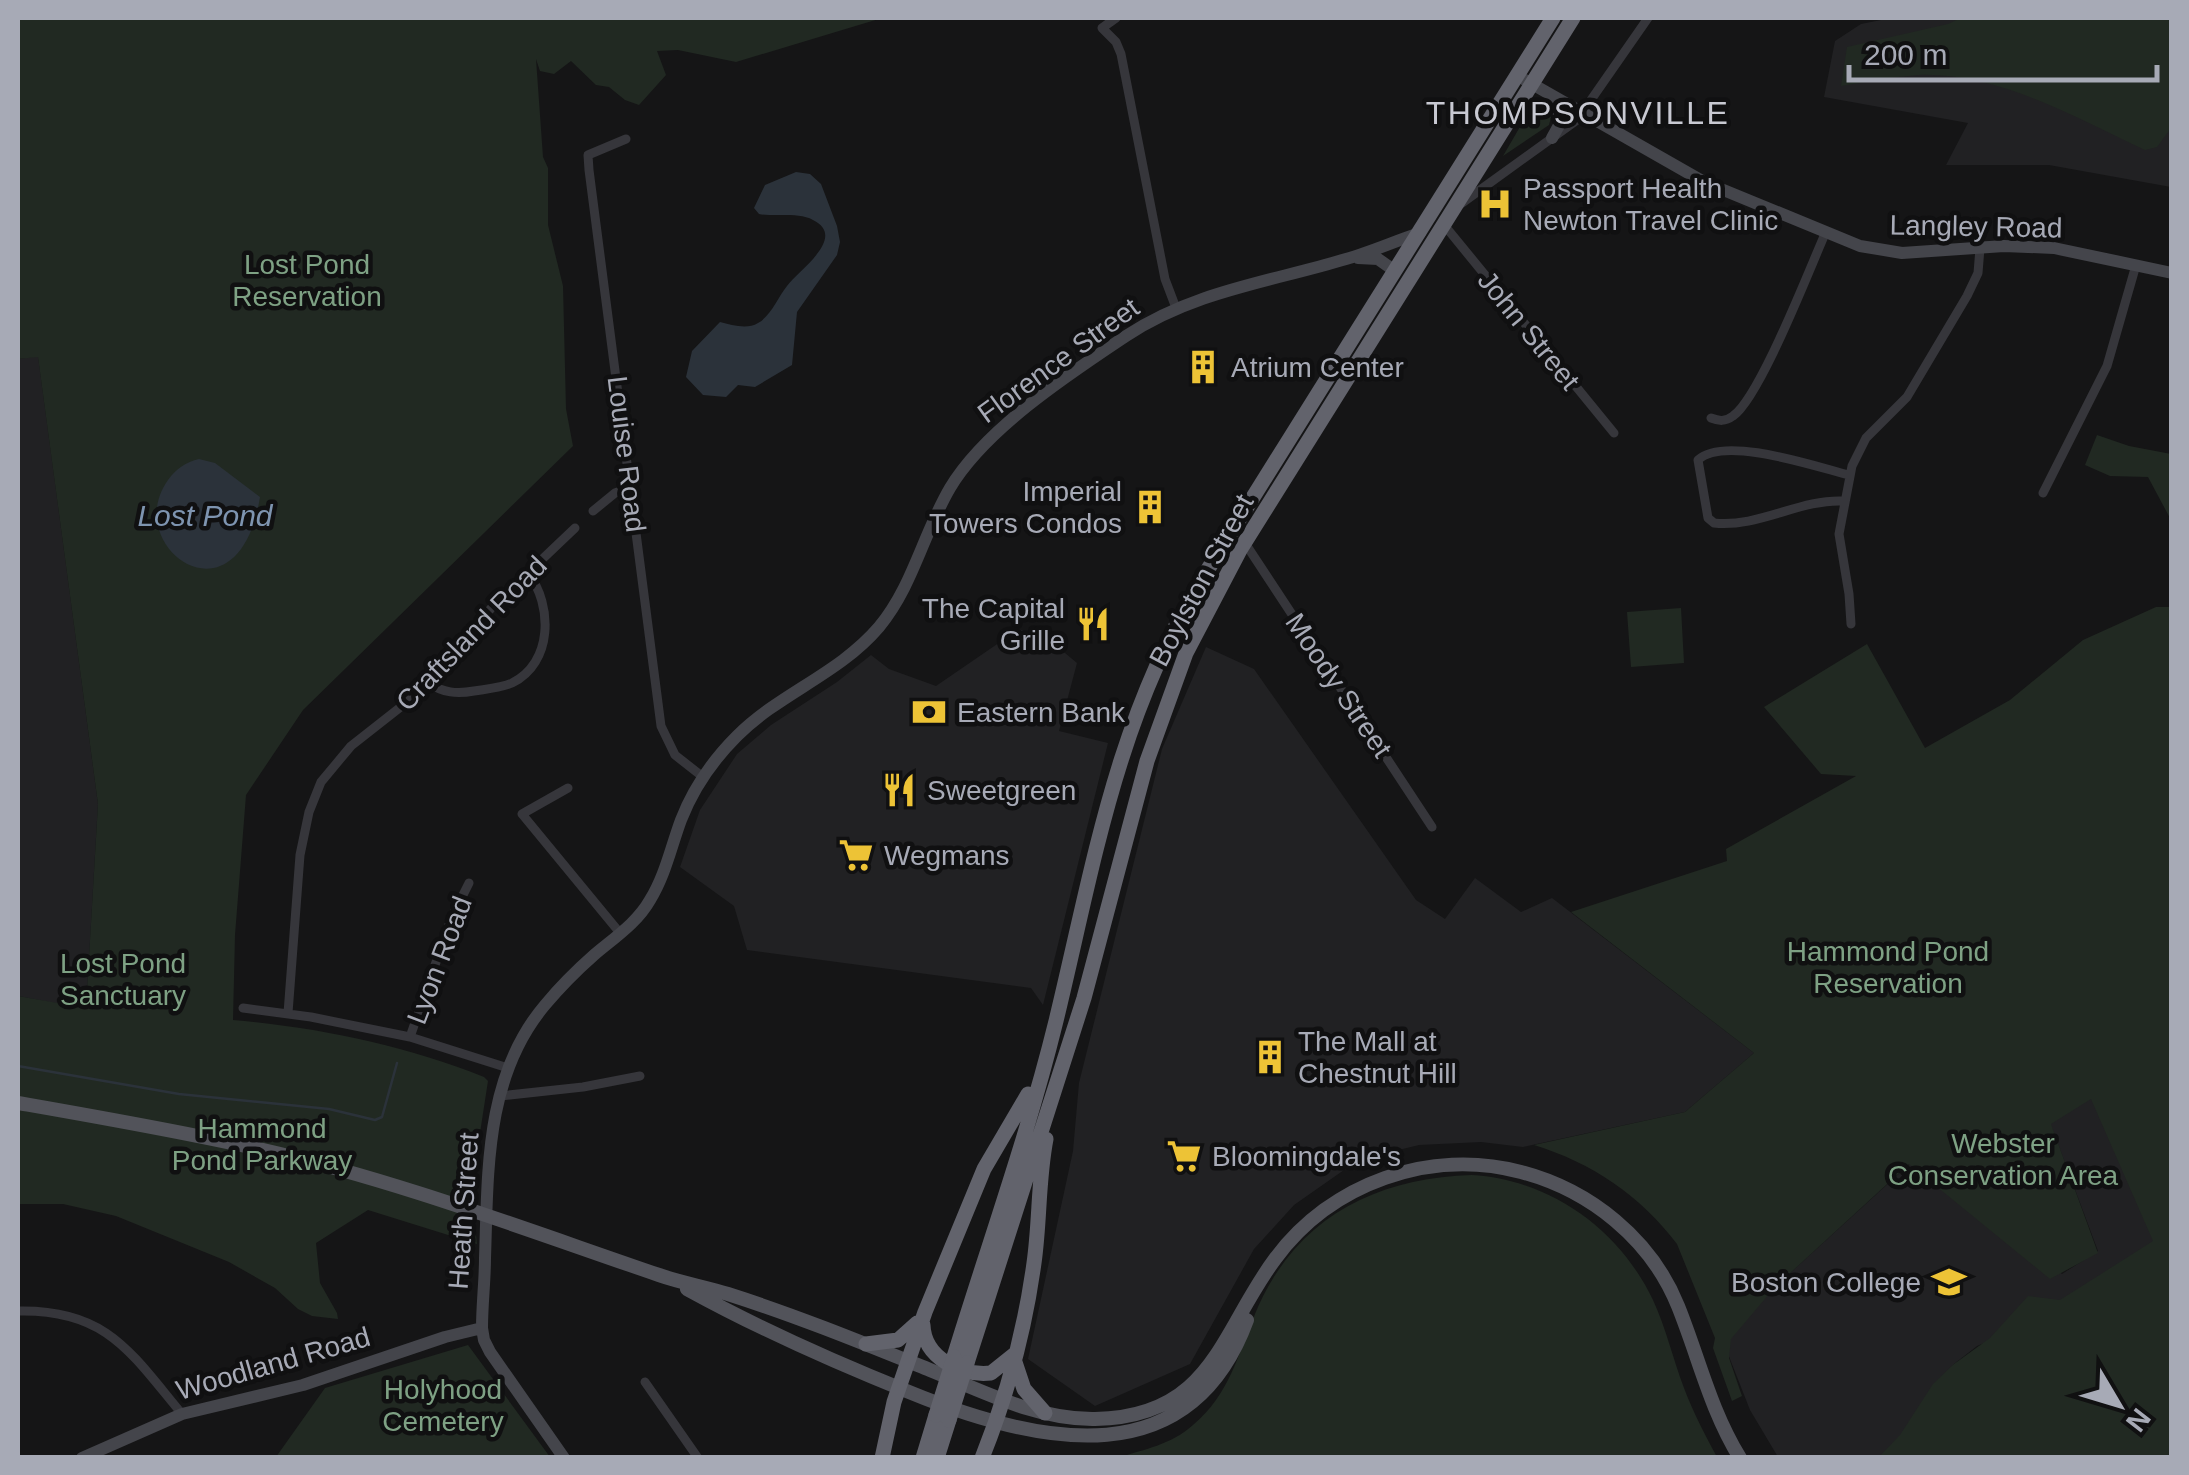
<svg xmlns="http://www.w3.org/2000/svg" width="2189" height="1475" viewBox="0 0 2189 1475" font-family="Arial,sans-serif">
<style>
.built{fill:#212123}
.green{fill:#212922}
.water{fill:#2b323a}
.lines{fill:none;stroke-linecap:round;stroke-linejoin:round}
.stream{stroke:#2b323a;stroke-width:2.5}
.street{stroke:#36363b;stroke-width:9}
.secondary{stroke:#44454b;stroke-width:12}
.primary{stroke:#52535a;stroke-width:14}
.highway{stroke:#62636c;stroke-width:15}
.highway-bridge{stroke:#62636c;stroke-width:15}
.labels{text-anchor:middle;stroke-width:9;stroke-linejoin:round;paint-order:stroke}
.poi-label{font-size:28px;fill:#a7aab6;stroke:#101011;text-anchor:start}
.street-label{font-size:28px;fill:#a7aab6;stroke:#101011}
.park-label{font-size:28px;fill:#7ea184;stroke:#101011}
.water-label{font-size:30px;font-style:italic;fill:#7e94b0;stroke:#101011}
.quarter-label{font-size:32px;letter-spacing:2.5px;fill:#c8c9d2;stroke:#101011}
</style>
<rect width="100%" height="100%" fill="#151516"/>
<path class="built" d="M 1891,18 L 2171,18 L 2171,187 L 2049,165 L 1946,165 L 1968,123 L 1824,97 L 1835,41 L 1861,24 Z
M 38,356 L 98,804 L 86,1009 L 18,996 L 18,359 Z
M 1019,629 L 1053,643 L 1077,663 L 1059,731 L 1108,743 L 1043,1005 L 1031,988 L 747,950 L 734,906 L 680,867 L 700,810 L 737,754 L 771,725 L 837,682 L 871,655 L 889,669 L 936,686 Z
M 1206,647 L 1254,669 L 1416,900 L 1445,919 L 1475,878 L 1521,912 L 1552,898 L 1754,1053 L 1685,1112 L 1523,1147 L 1481,1142 L 1419,1145 L 1382,1154 L 1344,1170 L 1294,1205 L 1254,1249 L 1190,1364 L 1095,1406 L 1028,1359 L 1073,1151 L 1079,1083 L 1162,749 Z
M 2088,1098 L 2094,1100 L 2171,1263 L 1977,1346 L 1954,1364 L 1887,1457 L 1778,1457 L 1750,1410 L 1721,1336 L 1915,1159 L 2062,1274 L 2098,1251 L 2046,1112 Z"/>
<path class="green" d="M 18,18 L 882,18 L 736,62 L 678,50 L 657,51 L 666,75 L 639,105 L 625,100 L 609,87 L 596,85 L 571,61 L 554,74 L 540,71 L 536,59 L 543,157 L 548,168 L 548,225 L 563,286 L 566,409 L 573,446 L 303,710 L 246,795 L 235,935 L 233,1020 C 320,1028 404,1045 484,1077 L 488,1081 L 467,1217 L 475,1226 L 477,1244 L 368,1210 L 316,1243 L 320,1283 L 337,1313 L 338,1319 L 312,1316 L 298,1309 L 275,1288 L 229,1262 L 116,1216 L 63,1204 L 18,1204 L 18,996 L 86,1008 L 98,804 L 38,357 L 18,359 Z
M 1961,18 L 2171,19 L 2171,128 L 2157,147 L 2145,150 C 2074,117 1998,72 1918,75 C 1892,77 1866,82 1841,86 L 1847,47 L 1948,24 Z
M 1541,104 L 1552,113 L 1549,125 L 1503,156 L 1531,108 Z
M 2097,435 L 2129,446 L 2171,454 L 2171,520 L 2148,477 L 2110,476 L 2085,465 Z
M 2156,607 L 2172,607 L 2171,1457 L 1879,1457 L 1900,1435 L 1933,1384 L 1954,1364 L 1990,1338 L 2028,1296 L 2060,1300 L 2153,1241 L 2091,1099 L 2051,1124 L 2098,1253 L 2050,1279 L 1909,1164 L 1775,1287 L 1731,1339 L 1729,1358 L 1742,1396 L 1732,1401 L 1713,1348 L 1715,1338 L 1677,1244 C 1640,1195 1592,1163 1534,1145 L 1685,1112 L 1754,1053 L 1571,912 L 1727,861 L 1726,849 L 1856,776 L 1821,774 L 1764,707 L 1867,644 L 1925,748 L 2010,700 L 2083,640 Z
M 1681,608 L 1684,663 L 1631,667 L 1627,612 Z
M 1472,1175 C 1551,1180 1619,1229 1653,1300 C 1666,1328 1673,1359 1684,1388 C 1693,1412 1705,1435 1717,1457 L 1118,1458 C 1144,1449 1171,1445 1193,1425 C 1229,1395 1238,1355 1255,1314 C 1294,1219 1374,1178 1472,1175 Z
M 468,1345 L 550,1457 L 276,1457 L 325,1388 Z"/>
<path class="water" d="M 796,172 L 810,174 L 821,184 L 837,226 L 840,242 L 837,255 L 797,312 L 792,365 L 755,387 L 738,385 L 726,397 L 703,395 L 686,377 L 692,351 L 720,322 C 732,325 747,330 758,323 C 771,316 778,297 787,286 C 798,271 848,237 813,220 C 798,212 775,217 759,214 L 754,208 L 765,185 Z
M 199,459 L 215,463 L 260,497 C 238,632 120,547 168,480 C 176,469 186,462 199,459 Z"/>
<g class="lines">
<path class="stream" d="M 18,1066 L 179,1094 L 329,1109 L 375,1120 L 382,1117 L 397,1063"/>
<path class="street" d="M 1116,18 L 1102,28 L 1116,42 L 1121,54 L 1165,279 L 1176,308
M 626,139 L 588,155 L 589,170 L 661,726 L 675,755 L 703,777
M 1462,203 L 1577,120 L 1648,18
M 1445,226 L 1614,433
M 1711,418 C 1719,421 1725,422 1733,416 C 1760,397 1809,270 1825,234
M 2043,493 L 2107,366 L 2136,265
M 1843,501 C 1800,499 1758,528 1714,523 L 1708,518 L 1698,460 C 1724,435 1817,467 1849,475
M 593,511 L 615,493 L 631,487
M 1245,543 L 1432,827
M 1851,624 L 1849,594 L 1839,534 L 1852,466 L 1866,438 L 1907,397 L 1967,296 L 1978,273 L 1980,248
M 429,683 C 443,693 457,694 474,691 C 486,689 501,688 512,683 C 553,663 553,605 528,573
M 568,788 L 522,814 L 620,933
M 243,1008 L 311,1017 L 410,1037 L 508,1068
M 288,1013 L 300,855 L 309,812 L 321,782 L 351,746 L 421,691 L 493,606 L 575,528
M 410,1037 L 451,919 L 469,883
M 500,1096 L 583,1087 L 640,1076
M 18,1311 C 107,1309 131,1353 182,1414
M 645,1382 L 698,1458"/>
<path class="secondary" d="M 1525,80 L 1704,182 L 1860,246 L 1902,253 L 2004,246 L 2054,248 L 2172,273
M 1551,97 L 1562,120 L 1552,138
M 1358,258 L 1378,259 L 1395,271
M 82,1458 L 182,1414 L 303,1385 L 445,1337 L 482,1328
M 564,1458 L 490,1352 L 484,1340 L 482,1328 C 482,1304 485,1281 485,1258 C 488,1170 485,1076 545,1005 C 560,987 577,970 594,955 C 614,938 637,923 650,900 C 665,876 671,847 681,820 C 693,789 713,760 737,736 C 780,693 839,674 879,627 C 913,586 923,534 950,488 C 985,429 1069,374 1126,336 C 1194,291 1270,282 1346,259 C 1371,252 1395,241 1420,233"/>
<path class="primary" d="M 18,1103 C 98,1117 179,1131 259,1149 C 396,1180 527,1230 659,1275 C 682,1283 706,1287 728,1294 C 797,1316 863,1343 930,1370 C 982,1391 1037,1420 1095,1419 C 1212,1417 1220,1333 1275,1259 C 1331,1183 1430,1148 1521,1172 C 1590,1190 1651,1239 1678,1306 C 1699,1358 1710,1409 1740,1458
M 687,1289 C 758,1328 834,1362 909,1392 C 1043,1447 1190,1475 1247,1320"/>
<path class="highway" d="M 923,1325 C 924,1358 961,1376 991,1373 L 1016,1353
M 866,1344 L 898,1340 L 917,1323
M 954,1357 C 988,1246 1028,1135 1056,1021 C 1094,864 1115,724 1200,582 L 1553,18
M 1015,1362 L 1024,1389 L 1045,1413
M 967,1363 L 1084,998 L 1147,761 L 1186,653 L 1240,550 L 1573,18
M 882,1458 L 894,1402 L 925,1312 L 984,1169 L 1028,1094
M 923,1458 L 936,1415
M 937,1458 L 949,1420
M 982,1458 C 1007,1396 1025,1329 1034,1263 C 1040,1221 1038,1180 1046,1139"/>
<path class="highway-bridge" d="M 936,1415 L 954,1357
M 949,1420 L 967,1363"/>
</g>
<defs>
<g id="hospital-bare" transform="scale(2.7)"><path d="M-5-5h3v3.5h4V-5h3V5h-3V1.5h-4V5h-3Z" fill="#edc336" stroke="#101011" stroke-width="2.5" paint-order="stroke"/></g>
<g id="building-bare" transform="scale(2.7)"><path d="M-4-6H4V6H1V3H-1V6H-4ZM-2.5-4.3h1.7v1.8h-1.7ZM.8-4.3h1.7v1.8H.8ZM-2.5-1h1.7V.8h-1.7ZM.8-1h1.7V.8H.8Z" fill="#edc336" stroke="#101011" stroke-width="2.5" paint-order="stroke"/></g>
<g id="restaurant-bare" transform="scale(2.7)"><path d="M-5-6h1v4h1v-4h1v4h1v-4h1v5L-1.5 .5V6h-2V.5L-5-1ZM5-6V6H3V1.5H1.5Q1.5-4 5-6Z" fill="#edc336" stroke="#101011" stroke-width="2.5" paint-order="stroke"/></g>
<g id="bank-bare" transform="scale(2.7)"><path d="M-6-4H6V4H-6ZM0-2.3a2.3 2.3 0 1 0 0 4.6a2.3 2.3 0 1 0 0-4.6Z" fill="#edc336" stroke="#101011" stroke-width="2.5" paint-order="stroke"/></g>
<g id="supermarket-bare" transform="scale(2.7)"><path d="M-6-5.5h2.5l.6 2H6L4.5 2H-2.5L-4.4-4H-6ZM-1.5 3.2a1.3 1.3 0 1 0 .1 0ZM3 3.2a1.3 1.3 0 1 0 .1 0Z" fill="#edc336" stroke="#101011" stroke-width="2.5" paint-order="stroke"/></g>
<g id="university-bare" transform="scale(2.7)"><path d="M0-5L7-2L0 1L-7-2ZM-4 1L0 2.5L4 1V4Q0 6-4 4Z" fill="#edc336" stroke="#101011" stroke-width="2.5" paint-order="stroke"/></g>
</defs>
<g fill-rule="evenodd">
<use href="#hospital-bare" x="1495" y="204"/>
<use href="#building-bare" x="1203" y="367"/>
<use href="#building-bare" x="1150" y="507"/>
<use href="#restaurant-bare" x="1093" y="624"/>
<use href="#bank-bare" x="929" y="712"/>
<use href="#restaurant-bare" x="899" y="790"/>
<use href="#supermarket-bare" x="856" y="855"/>
<use href="#building-bare" x="1270" y="1057"/>
<use href="#supermarket-bare" x="1184" y="1156"/>
<use href="#university-bare" x="1949" y="1282"/>
</g>
<g class="labels">
<g class="poi-label">
<text x="1523" y="198">Passport Health<tspan x="1523" dy="32">Newton Travel Clinic</tspan></text>
<text x="1231" y="377">Atrium Center</text>
<text x="1122" y="501" text-anchor="end">Imperial<tspan x="1122" dy="32">Towers Condos</tspan></text>
<text x="1065" y="618" text-anchor="end">The Capital<tspan x="1065" dy="32">Grille</tspan></text>
<text x="957" y="722">Eastern Bank</text>
<text x="927" y="800">Sweetgreen</text>
<text x="884" y="865">Wegmans</text>
<text x="1298" y="1051">The Mall at<tspan x="1298" dy="32">Chestnut Hill</tspan></text>
<text x="1212" y="1166">Bloomingdale's</text>
<text x="1921" y="1292" text-anchor="end">Boston College</text>
</g>
<g class="street-label">
<text transform="translate(1976 226) rotate(1)" y="10">Langley Road</text>
<text transform="translate(1529 330) rotate(51)" y="10">John Street</text>
<text transform="translate(1058 360) rotate(-36)" y="10">Florence Street</text>
<text transform="translate(627 454) rotate(83)" y="10">Louise Road</text>
<text transform="translate(1201 580) rotate(-62)" y="10">Boylston Street</text>
<text transform="translate(471 633) rotate(-46)" y="10">Craftsland Road</text>
<text transform="translate(1339 685) rotate(56)" y="10">Moody Street</text>
<text transform="translate(439 960) rotate(-69)" y="10">Lyon Road</text>
<text transform="translate(463 1211) rotate(-86)" y="10">Heath Street</text>
<text transform="translate(273 1363) rotate(-16)" y="10">Woodland Road</text>
</g>
<g class="park-label">
<text x="307" y="274">Lost Pond<tspan x="307" dy="32">Reservation</tspan></text>
<text x="1888" y="961">Hammond Pond<tspan x="1888" dy="32">Reservation</tspan></text>
<text x="123" y="973">Lost Pond<tspan x="123" dy="32">Sanctuary</tspan></text>
<text x="262" y="1138">Hammond<tspan x="262" dy="32">Pond Parkway</tspan></text>
<text x="2003" y="1153">Webster<tspan x="2003" dy="32">Conservation Area</tspan></text>
<text x="443" y="1399">Holyhood<tspan x="443" dy="32">Cemetery</tspan></text>
</g>
<g class="water-label">
<text x="205" y="526">Lost Pond</text>
</g>
<g class="quarter-label">
<text x="1578" y="124">THOMPSONVILLE</text>
</g>
</g>
<rect width="2189" height="1475" fill="none" stroke="#a7aab6" stroke-width="40"/>
<g transform="translate(2119 1405) rotate(128)" stroke="#101011" stroke-width="8" paint-order="stroke">
<path d="M0-8L18 38L0 25L-18 38Z" fill="#a7aab6"/>
<text y="-15" font-size="28" font-weight="bold" text-anchor="middle" fill="#a7aab6">N</text>
</g>
<path d="M1849 65v15h308v-15" fill="none" stroke="#a7aab6" stroke-width="5"/>
<text x="1864" y="65" font-size="30" fill="#a7aab6" stroke="#101011" stroke-width="8" paint-order="stroke">200 m</text>
</svg>
